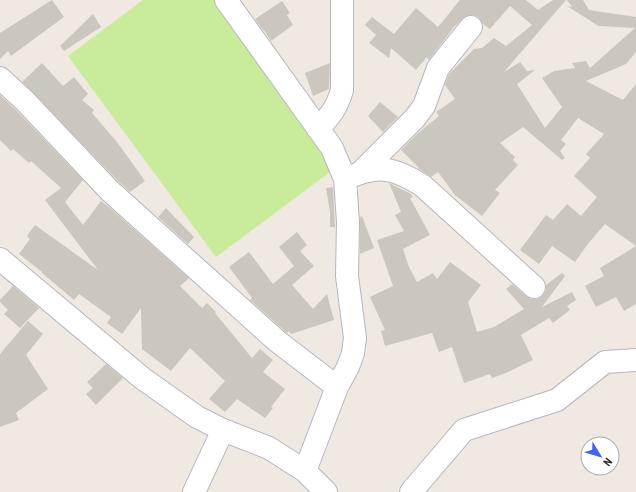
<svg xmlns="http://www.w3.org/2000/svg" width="636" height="492" viewBox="0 0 636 492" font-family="'Roboto Condensed',sans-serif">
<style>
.pitch{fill:#c9ec9a}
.building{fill:#cbc7bf}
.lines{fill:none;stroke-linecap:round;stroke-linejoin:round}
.minor-casing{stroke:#b4b7c1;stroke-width:24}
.minor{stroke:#fff;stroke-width:22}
</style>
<rect width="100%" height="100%" fill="#efe9e1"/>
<path class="pitch" d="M 143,0 L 216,0 L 338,166 L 216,257 L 68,56 Z"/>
<path class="building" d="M 52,0 L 64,17 L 11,56 L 8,51 L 0,59 L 0,33 Z
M 460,0 L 526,0 L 538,10 L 553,0 L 566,0 L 504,72 L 520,62 L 527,71 L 535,70 L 517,84 L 545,128 L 562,107 L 542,78 L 554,71 L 575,68 L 572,63 L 586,61 L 590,68 L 635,28 L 599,26 L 600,27 L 567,6 L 572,7 L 567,0 L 583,0 L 589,10 L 636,17 L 636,52 L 626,64 L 586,81 L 623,100 L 636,84 L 636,246 L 605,224 L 587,245 L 575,262 L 552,246 L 539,264 L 520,250 L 546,215 L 553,220 L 567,204 L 581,216 L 597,197 L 574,176 L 590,158 L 586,154 L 604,134 L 578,118 L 561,140 L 566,144 L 560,151 L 565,158 L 562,160 L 523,127 L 500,143 L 515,157 L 513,160 L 518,165 L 495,190 L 500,193 L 482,216 L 455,195 L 438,172 L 431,177 L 418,168 L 419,168 L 401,150 L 417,134 L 439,116 L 436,112 L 455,99 L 445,85 L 449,74 L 474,49 L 482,48 L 494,38 L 506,46 L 532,25 L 510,6 L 490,29 L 483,24 L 478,17 L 473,15 L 466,16 L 454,27 L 429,60 L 427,57 L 416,70 L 391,48 L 389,58 L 369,43 L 376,35 L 365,25 L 372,17 L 394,34 L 416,8 L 438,27 Z
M 282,1 L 290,13 L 287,15 L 293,25 L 271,41 L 264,30 L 263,30 L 255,19 Z
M 93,14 L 101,27 L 64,51 L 60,46 Z
M 42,63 L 63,86 L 74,77 L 88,94 L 82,100 L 94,110 L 92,113 L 117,142 L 145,181 L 130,192 L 119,182 L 22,82 Z
M 330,63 L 329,89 L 313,96 L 305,73 Z
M 0,95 L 16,110 L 83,180 L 65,202 L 83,225 L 101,201 L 110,208 L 189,278 L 180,286 L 202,308 L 207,303 L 216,312 L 215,313 L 252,358 L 260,349 L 273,360 L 263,372 L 285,389 L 271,407 L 273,408 L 265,418 L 237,399 L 225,412 L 209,399 L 225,381 L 190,348 L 171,371 L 142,349 L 141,308 L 122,334 L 107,323 L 111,317 L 79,294 L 74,300 L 42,273 L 42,272 L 19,254 L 30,239 L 27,236 L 35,225 L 98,270 L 45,200 L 61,188 L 31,161 L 29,163 L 13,149 L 11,151 L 0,140 Z
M 380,102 L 398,117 L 383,132 L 368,116 Z
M 389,183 L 411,194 L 413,197 L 410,198 L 430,235 L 403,249 L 409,267 L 417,282 L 433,273 L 437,279 L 450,262 L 481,285 L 468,302 L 477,332 L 494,327 L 524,309 L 506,289 L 512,284 L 526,296 L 532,299 L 537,299 L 543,295 L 546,290 L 546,285 L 562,273 L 565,276 L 542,307 L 572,292 L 576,300 L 567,306 L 570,310 L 553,323 L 549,318 L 521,335 L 533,360 L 506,373 L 492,378 L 490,374 L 464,383 L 452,347 L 439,352 L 432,333 L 385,346 L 381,331 L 385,330 L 370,297 L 393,286 L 377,240 L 404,231 L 395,215 L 401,212 Z
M 333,187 L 335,227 L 330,227 L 330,213 L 326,188 Z
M 166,208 L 194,237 L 188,244 L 158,217 Z
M 362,216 L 374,248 L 360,254 L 360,217 Z
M 297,232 L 307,245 L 300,251 L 314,266 L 292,285 L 313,309 L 327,294 L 334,320 L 291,334 L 289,331 L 287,333 L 250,300 L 252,298 L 229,267 L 249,252 L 273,284 L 294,266 L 279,247 Z
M 636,246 L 636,304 L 624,311 L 616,297 L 596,307 L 585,286 L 604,276 L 600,268 Z
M 13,286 L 39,308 L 20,328 L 4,314 L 8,310 L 0,302 L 0,300 Z
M 28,321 L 43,334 L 26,355 L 48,389 L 16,413 L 19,420 L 0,427 L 0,354 Z
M 106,364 L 123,378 L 96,405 L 86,394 L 93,388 L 87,382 Z"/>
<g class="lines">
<g class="minor-casing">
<path id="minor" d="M 226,0 L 332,148 L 345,179 L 348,222 L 347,276 L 355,338 L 353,353 L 348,367 L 337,387 L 305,471
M 0,78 L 25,101 L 110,191 L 277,341 L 337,387
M 318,129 C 330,116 337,108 342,90 L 342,0
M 362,171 L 415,118 L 424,106 L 438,68 L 471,27
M 345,179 C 377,165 392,166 423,186 L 534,287
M 0,259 L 142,378 L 197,417 L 223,430 L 269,448 L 305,471 L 326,492
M 194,492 L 223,430
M 411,492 L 464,430 L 557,400 L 605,362 L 636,360"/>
</g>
<use href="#minor" class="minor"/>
</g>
<g transform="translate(600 456) rotate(128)"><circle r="19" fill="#ffffff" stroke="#ababab"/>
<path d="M0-3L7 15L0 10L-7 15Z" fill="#4264fb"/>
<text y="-6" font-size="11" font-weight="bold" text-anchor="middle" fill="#2e2e2e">N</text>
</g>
</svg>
